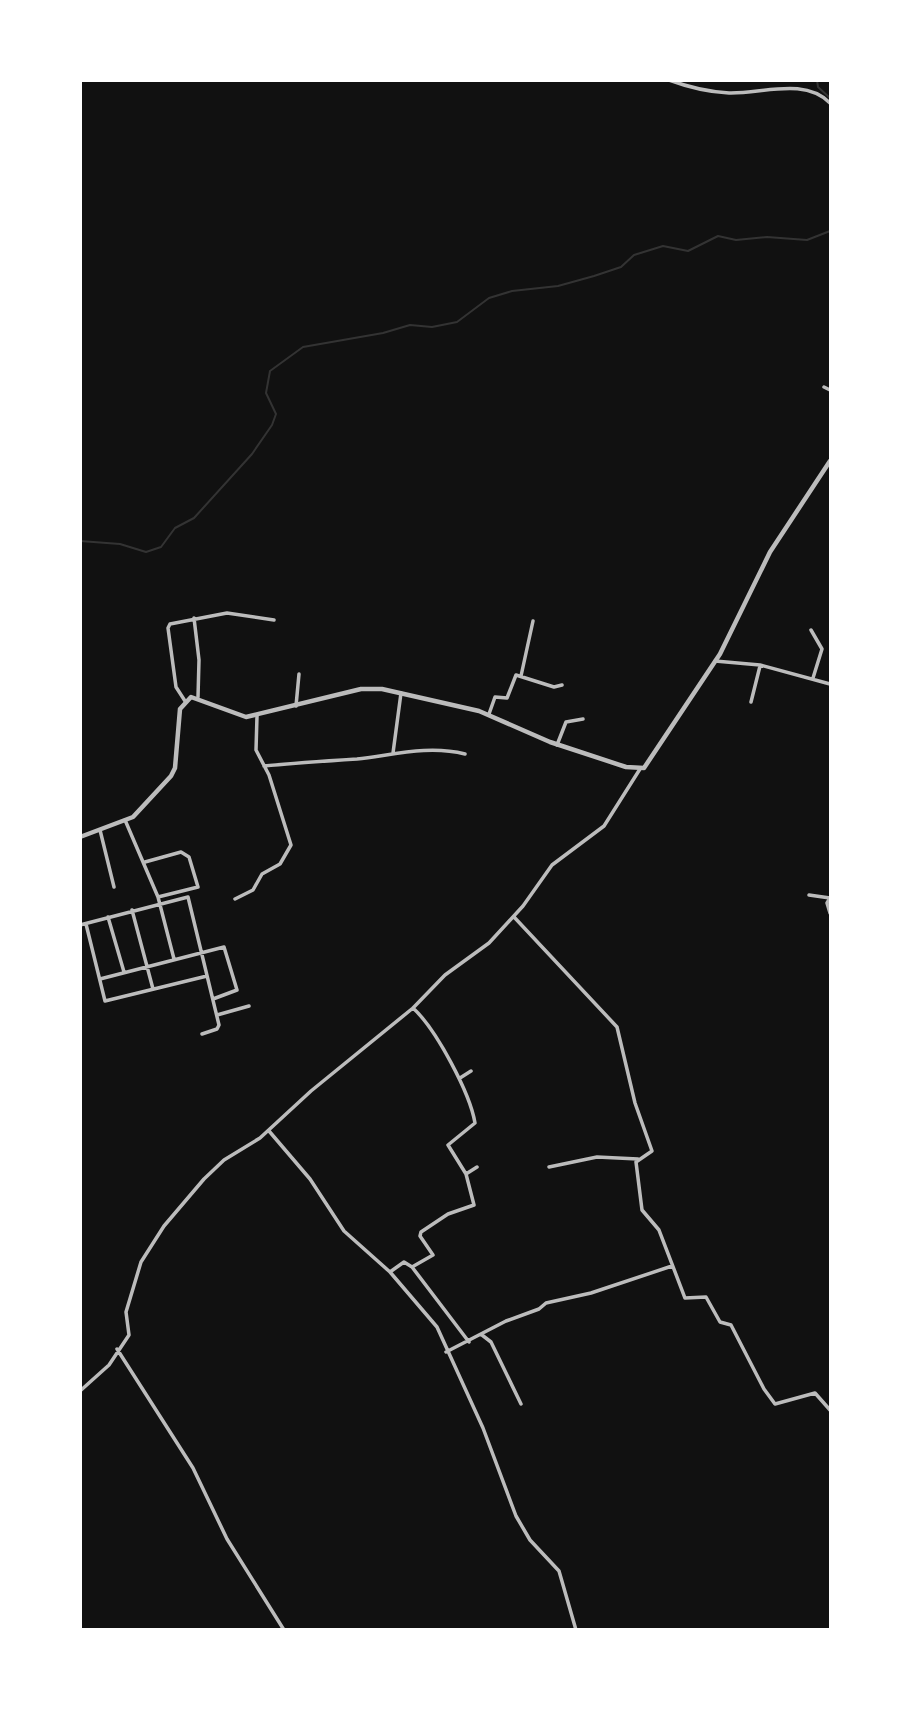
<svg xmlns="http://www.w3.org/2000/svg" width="911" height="1710" viewBox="0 0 911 1710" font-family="Poppins,sans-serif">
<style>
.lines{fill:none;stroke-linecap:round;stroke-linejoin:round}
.stream{stroke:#333;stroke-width:2}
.minor{stroke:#bcbcbc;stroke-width:3.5}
.tertiary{stroke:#bcbcbc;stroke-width:4.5}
</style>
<rect width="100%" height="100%" fill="#111"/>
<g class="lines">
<path class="stream" d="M 817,80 L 818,87 L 830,98
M 80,541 L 120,544 L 146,552 L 161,547 L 175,528 L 194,518 L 252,454 L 272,425 L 276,414 L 266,393 L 270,371 L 303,347 L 383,333 L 410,325 L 432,327 L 457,322 L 489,298 L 512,291 L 558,286 L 594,276 L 621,267 L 634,255 L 663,246 L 688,251 L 718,236 L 736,240 L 767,237 L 807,240 L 830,231"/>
<path class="minor" d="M 669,80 C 688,87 709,92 729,93 C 762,94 804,77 830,103
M 824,387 L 830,390
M 194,618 L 199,660 L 198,697
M 811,630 L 822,649 L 813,678
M 715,661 L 760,665 L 830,684
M 521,676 L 533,621
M 185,701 L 176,687 L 168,628 L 170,624 L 227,613 L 274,620
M 751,702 L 760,666
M 296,706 L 299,674
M 489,714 L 495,697 L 507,698 L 516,675 L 554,687 L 562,685
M 557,745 L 566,722 L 583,719
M 393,753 L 401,693
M 264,766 C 295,763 326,761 357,759 C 393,755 428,745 465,754
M 125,820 L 158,897 L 174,959
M 100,830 L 114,887
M 145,862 L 181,852 L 189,857 L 198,887 L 158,897
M 809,895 L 830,898
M 830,898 L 827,903 L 830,913
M 235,899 L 253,890 L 262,874 L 280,864 L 291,845 L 269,775 L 256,750 L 257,716
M 132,910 L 153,989
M 108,917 L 124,972
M 514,917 L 617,1027 L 635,1103 L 652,1151 L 636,1162 L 642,1210 L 659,1230 L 685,1298 L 706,1297 L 720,1322 L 731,1325 L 764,1389 L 775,1404 L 815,1393 L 830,1410
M 86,924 L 105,1001 L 207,976
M 80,925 L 188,897 L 219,1025 L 217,1029 L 202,1034
M 100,979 L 224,947 L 237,990 L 213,999
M 413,1008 C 436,1029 470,1093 475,1123 L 448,1145 L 466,1174
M 217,1015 L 249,1006
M 460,1078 L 471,1071
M 269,1131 L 310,1179 L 344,1231 L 390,1272 L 437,1327 L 483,1428 L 516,1516 L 530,1540 L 559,1571 L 576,1630
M 549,1167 L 597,1157 L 638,1159
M 412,1267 L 433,1255 L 420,1236 L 421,1232 L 448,1214 L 474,1205 L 466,1174 L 477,1167
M 390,1272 L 404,1262 L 412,1267 L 469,1342
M 482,1335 L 491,1342 L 521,1404
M 117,1349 L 193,1468 L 227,1539 L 284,1630
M 446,1352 L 506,1321 L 539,1309 L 546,1303 L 591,1293 L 672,1266
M 80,1391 L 109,1365 L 129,1335 L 126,1312 L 141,1262 L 164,1226 L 204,1179 L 224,1160 L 260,1138 L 311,1091 L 413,1008 L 445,975 L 489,943 L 523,906 L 552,865 L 604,826 L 640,769"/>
<path class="tertiary" d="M 80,837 L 133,817 L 171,776 L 175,768 L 180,709 L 191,697 L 246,717 L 361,689 L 382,689 L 479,711 L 550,742 L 626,767 L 644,768 L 720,654 L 770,552 L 830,461"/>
</g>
<rect width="911" height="1710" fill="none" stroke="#ffffff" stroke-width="164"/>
</svg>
